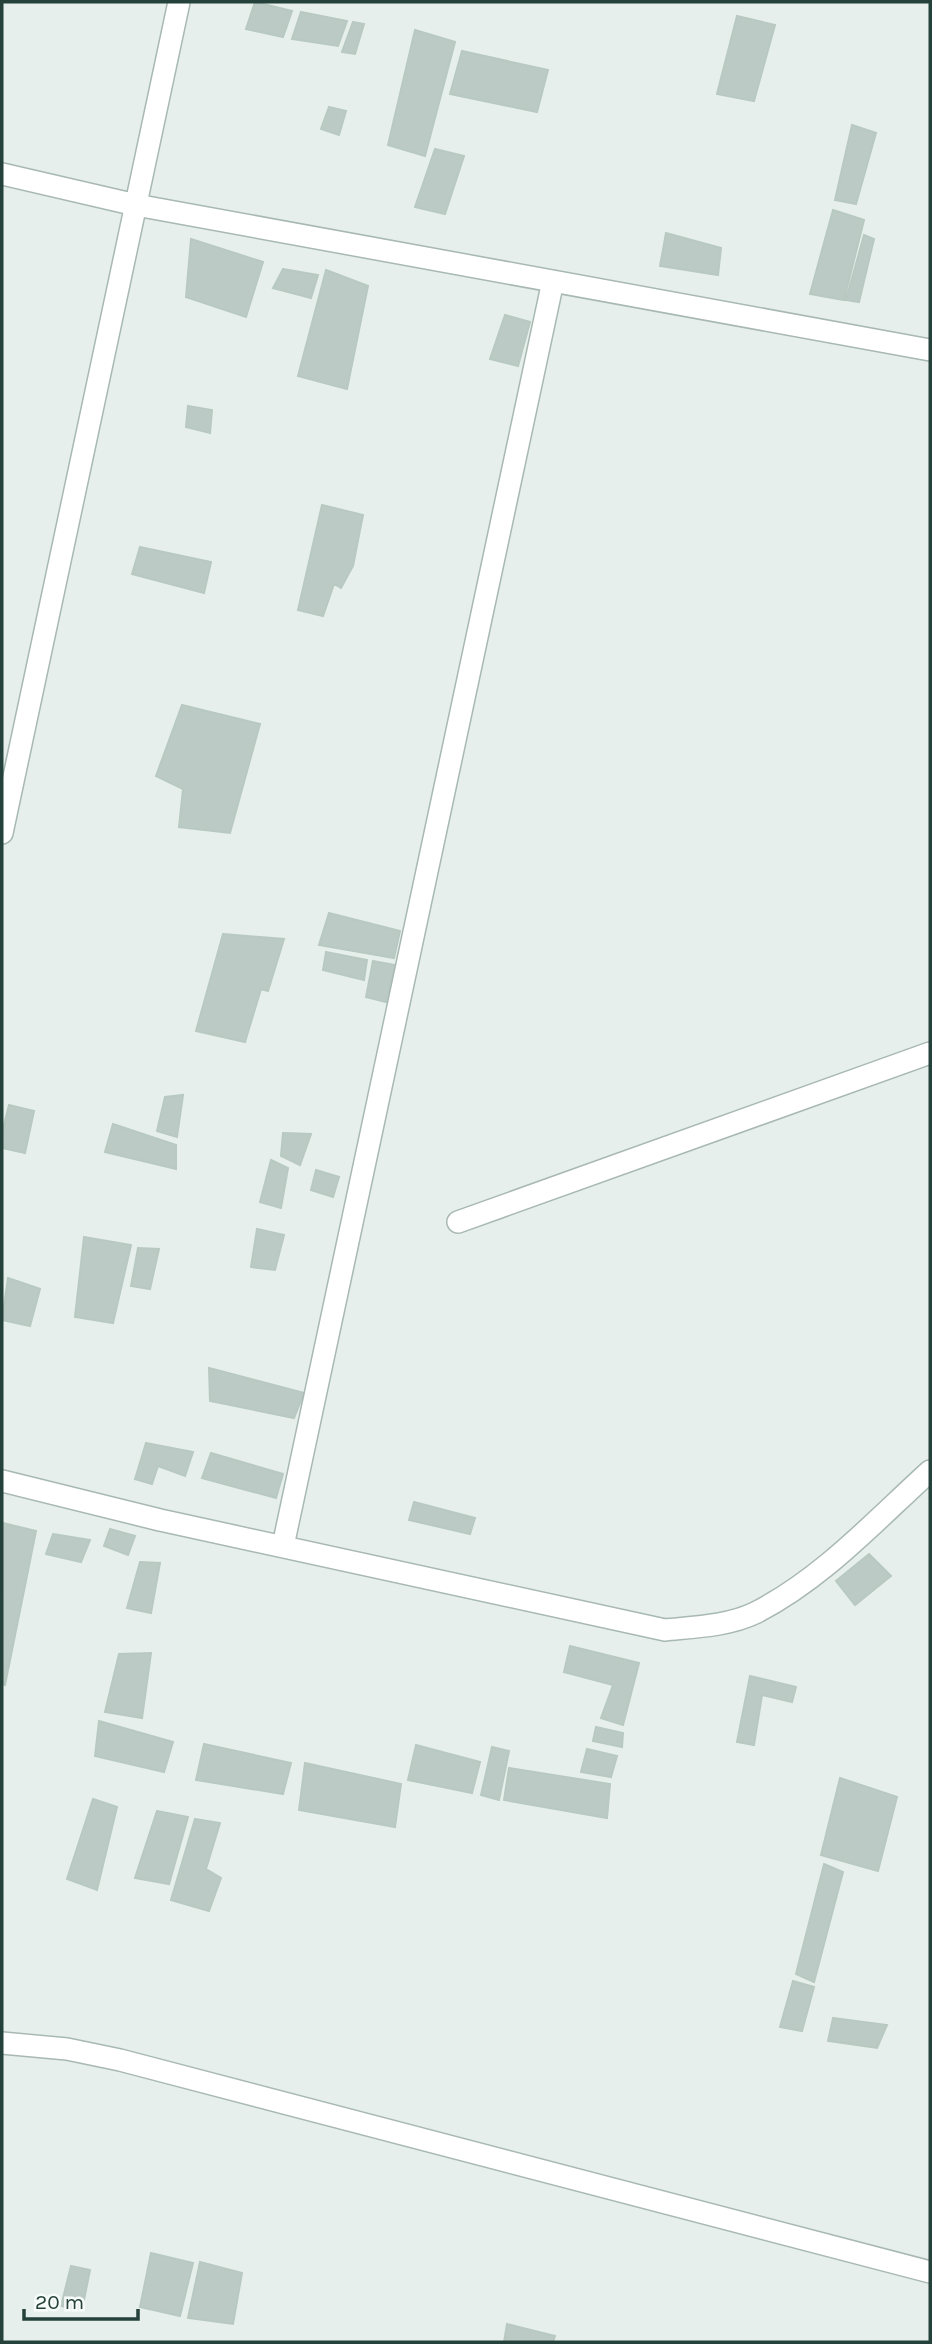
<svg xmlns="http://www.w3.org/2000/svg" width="932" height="2344" viewBox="0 0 932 2344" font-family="Karla,sans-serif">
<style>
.building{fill:#bbcac4;stroke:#b8c9c2;stroke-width:2}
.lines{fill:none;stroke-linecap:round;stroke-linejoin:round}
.minor-casing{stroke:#a8b8b2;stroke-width:24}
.minor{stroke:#fff;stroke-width:21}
</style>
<rect width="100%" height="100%" fill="#e6efeb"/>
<path class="building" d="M 255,2 L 292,11 L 283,37 L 246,29 Z
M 301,12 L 347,21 L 338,46 L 292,39 Z
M 737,16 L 775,25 L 754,101 L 717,94 Z
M 353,22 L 364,24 L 355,54 L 342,52 Z
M 415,30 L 455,42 L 425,156 L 388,145 Z
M 462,51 L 548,70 L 537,112 L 450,94 Z
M 329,107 L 346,111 L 339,135 L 321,129 Z
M 852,125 L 876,133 L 856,204 L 835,200 Z
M 435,149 L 464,156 L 445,214 L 415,207 Z
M 833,210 L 864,220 L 844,300 L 810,294 Z
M 666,233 L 721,248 L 718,275 L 660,266 Z
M 864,235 L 874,239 L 859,302 L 846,300 Z
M 191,239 L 263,262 L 246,317 L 186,297 Z
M 283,269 L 318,275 L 311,298 L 273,288 Z
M 326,270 L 368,286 L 347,389 L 298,376 Z
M 505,315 L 530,322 L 518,366 L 490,359 Z
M 188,406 L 212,410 L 210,433 L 186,427 Z
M 322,505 L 363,515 L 353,566 L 341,588 L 334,584 L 323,616 L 298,610 Z
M 140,547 L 211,562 L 204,593 L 132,574 Z
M 182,705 L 260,724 L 230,833 L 179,827 L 183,789 L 156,776 Z
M 329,913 L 400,931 L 394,958 L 319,945 Z
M 223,934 L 284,939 L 268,991 L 261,989 L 245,1042 L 196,1031 Z
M 326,952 L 367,960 L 364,980 L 323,970 Z
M 373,961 L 395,965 L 386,1002 L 366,997 Z
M 183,1095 L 177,1137 L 157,1131 L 165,1097 Z
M 9,1105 L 34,1111 L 25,1153 L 2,1148 L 2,1133 Z
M 113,1124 L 176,1145 L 176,1169 L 105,1152 Z
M 283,1133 L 311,1134 L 300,1165 L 281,1156 Z
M 271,1160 L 288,1168 L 281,1208 L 260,1202 Z
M 316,1170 L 339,1177 L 333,1197 L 311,1190 Z
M 257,1229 L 284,1235 L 275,1270 L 251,1267 Z
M 84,1237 L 131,1245 L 113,1323 L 75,1317 Z
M 138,1248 L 159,1249 L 150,1289 L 131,1286 Z
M 8,1278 L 40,1289 L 30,1326 L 2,1320 Z
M 209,1368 L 304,1393 L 294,1418 L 210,1401 Z
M 146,1443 L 193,1452 L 185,1476 L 158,1466 L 152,1484 L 135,1479 Z
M 211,1453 L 283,1474 L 276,1498 L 202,1478 Z
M 414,1502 L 475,1518 L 470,1534 L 409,1520 Z
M 3,1523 L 36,1531 L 5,1685 L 2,1684 Z
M 110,1529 L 135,1536 L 128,1555 L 104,1546 Z
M 53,1534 L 90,1540 L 81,1562 L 46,1554 Z
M 869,1554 L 891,1576 L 855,1605 L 836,1581 Z
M 140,1562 L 160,1563 L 151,1613 L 127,1608 Z
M 570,1646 L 639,1663 L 623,1725 L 601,1718 L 613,1685 L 564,1672 Z
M 151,1653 L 142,1718 L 105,1712 L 119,1654 Z
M 750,1676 L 796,1687 L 792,1702 L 762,1695 L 754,1745 L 737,1742 Z
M 99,1721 L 173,1742 L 164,1772 L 95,1756 Z
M 596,1727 L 623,1733 L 622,1747 L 593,1741 Z
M 204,1744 L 291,1763 L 283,1794 L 196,1780 Z
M 416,1745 L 480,1762 L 472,1793 L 408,1780 Z
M 492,1747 L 509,1751 L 499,1800 L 481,1795 Z
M 587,1749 L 617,1756 L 611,1777 L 581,1772 Z
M 305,1763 L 401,1784 L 395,1827 L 299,1810 Z
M 509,1768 L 610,1784 L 607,1818 L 504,1800 Z
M 840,1778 L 897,1797 L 878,1871 L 821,1855 Z
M 93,1799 L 117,1807 L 97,1890 L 67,1879 Z
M 157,1811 L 188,1817 L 169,1884 L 135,1878 Z
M 195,1819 L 220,1823 L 206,1869 L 221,1878 L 209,1911 L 171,1900 Z
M 824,1864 L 843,1872 L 814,1982 L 796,1974 Z
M 793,1981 L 814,1987 L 802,2031 L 780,2027 Z
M 833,2018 L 887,2025 L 877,2048 L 828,2041 Z
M 151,2253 L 193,2263 L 180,2316 L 140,2307 Z
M 200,2262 L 242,2273 L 233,2324 L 188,2318 Z
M 71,2266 L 90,2270 L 82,2310 L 61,2306 Z
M 507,2324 L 555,2336 L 553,2342 L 504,2342 Z"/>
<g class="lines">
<g class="minor-casing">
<path id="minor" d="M 2,174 L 136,205 L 930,350
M 2,833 L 179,2
M 458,1222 L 930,1053
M 2,1481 L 160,1520 L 665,1630 C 694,1627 728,1626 755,1613 C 822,1579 875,1521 930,1471
M 283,1546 L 553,281
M 2,2043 L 67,2049 L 120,2060 L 930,2272"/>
</g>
<use href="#minor" class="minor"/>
</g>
<rect width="932" height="2344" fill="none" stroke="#24423a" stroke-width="7"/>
<path d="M24 2309v10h114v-10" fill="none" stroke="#24423a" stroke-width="3.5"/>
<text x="35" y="2309" font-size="21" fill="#24423a" stroke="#f7fbf9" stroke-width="5" paint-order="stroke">20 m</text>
</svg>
